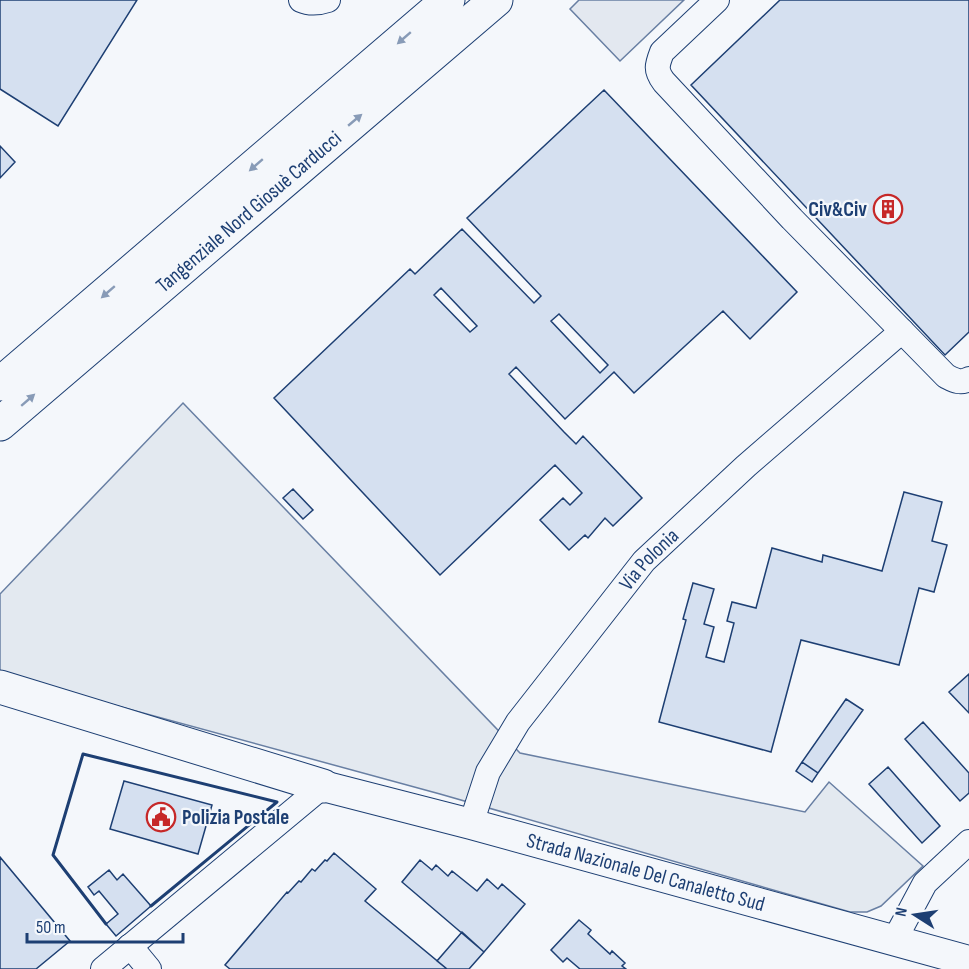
<svg xmlns="http://www.w3.org/2000/svg" width="969" height="969" viewBox="0 0 969 969" font-family="'Sofia Sans Condensed',sans-serif">
<style>
.green{fill:#e3e9f0;stroke:#687fa3;stroke-width:1.5}
.parking{fill:#e3e8f0;stroke:#687fa3;stroke-width:1.5}
.building{fill:#d5e0f0;stroke:#1d3f73;stroke-width:1.5;fill-rule:evenodd}
.lines{fill:none;stroke-linecap:round;stroke-linejoin:round}
.minor-casing{stroke:#1d3f73;stroke-width:26}
.major-casing{stroke:#1d3f73;stroke-width:32}
.highway-casing{stroke:#1d3f73;stroke-width:35}
.minor{stroke:#f4f7fb;stroke-width:24}
.major{stroke:#f4f7fb;stroke-width:30}
.highway{stroke:#f4f7fb;stroke-width:33}
.wall{stroke:#1d3f73;stroke-width:3}
.oneway{fill:#889bb7}
.labels{text-anchor:middle;stroke-width:4.5;stroke-linejoin:round;paint-order:stroke}
.poi-label{font-size:21px;font-weight:bold;fill:#1d3f73;stroke:#f4f7fb;text-anchor:end}
.street-label{font-size:21px;fill:#1d3f73;stroke:#f4f7fb}
</style>
<rect width="100%" height="100%" fill="#f4f7fb"/>
<path class="green" d="M 183,403 L 520,753 L 805,812 L 829,782 L 923,866 L 881,906 L 867,912 L 850,912 L 440,794 L 0,674 L 0,594 Z"/>
<path class="parking" d="M 579,0 L 684,0 L 620,61 L 570,9 Z"/>
<path class="building" d="M 0,0 L 137,0 L 58,126 L 0,89 Z
M 780,0 L 969,0 L 969,332 L 945,355 L 691,85 Z
M 604,90 L 797,292 L 750,339 L 723,311 L 634,393 L 614,372 L 565,419 L 516,367 L 509,374 L 564,432 L 576,444 L 583,436 L 642,498 L 613,526 L 605,518 L 588,538 L 585,535 L 569,550 L 540,520 L 563,498 L 570,505 L 582,493 L 555,465 L 440,575 L 274,398 L 410,269 L 415,274 L 462,229 L 534,303 L 541,296 L 467,218 ZM 441,288 L 477,326 L 470,332 L 434,295 ZM 559,314 L 608,365 L 600,373 L 551,321 Z
M 0,146 L 15,162 L 0,178 Z
M 293,489 L 313,510 L 303,519 L 283,498 Z
M 904,492 L 942,502 L 932,541 L 947,545 L 934,592 L 919,588 L 899,665 L 801,640 L 771,752 L 659,722 L 686,620 L 683,619 L 693,583 L 714,589 L 704,624 L 714,627 L 706,657 L 724,662 L 734,623 L 727,621 L 732,602 L 756,608 L 772,548 L 822,562 L 823,555 L 882,571 Z
M 969,674 L 969,713 L 949,692 Z
M 846,699 L 863,710 L 818,773 L 802,762 Z
M 923,722 L 969,773 L 969,793 L 960,801 L 905,739 Z
M 802,762 L 818,773 L 812,782 L 796,771 Z
M 888,767 L 940,826 L 922,843 L 869,784 Z
M 124,781 L 212,805 L 198,854 L 110,829 Z
M 334,853 L 376,889 L 365,901 L 447,969 L 230,969 L 225,965 L 287,892 L 288,893 L 299,881 L 301,882 L 312,869 L 315,871 L 325,860 L 327,861 Z
M 0,857 L 70,941 L 36,969 L 0,969 Z
M 420,860 L 432,870 L 436,865 L 448,876 L 452,871 L 477,891 L 487,879 L 498,889 L 502,884 L 525,904 L 484,952 L 402,882 Z
M 109,870 L 117,880 L 123,874 L 151,906 L 116,936 L 106,924 L 118,914 L 99,891 L 94,895 L 88,887 Z
M 579,920 L 591,930 L 588,934 L 610,954 L 612,951 L 625,963 L 622,966 L 626,969 L 580,969 L 567,958 L 563,962 L 551,950 Z
M 462,932 L 484,952 L 469,969 L 447,969 L 437,961 Z"/>
<g class="lines">
<g class="minor-casing">
<g id="minor">
<path d="M 301,0 C 310,4 319,3 328,0"/>
<path d="M 717,0 L 662,52 C 657,65 655,70 664,82 L 792,219 L 946,376 C 954,380 960,384 969,379"/>
<path id="s1" d="M 471,824 L 488,772 L 518,722 L 644,561 L 746,466 L 902,331"/>
<path d="M 894,941 L 925,883 L 969,842"/>
<path d="M 130,946 L 149,969"/>
<path d="M 103,969 L 323,786"/>
</g>
</g>
<g class="major-casing">
<g id="major">
<path id="s2" d="M 323,786 L 471,824 L 969,961"/>
</g>
</g>
<g class="highway-casing">
<g id="highway">
<path d="M 0,384 L 448,0"/>
<path id="s3" d="M 0,424 L 496,0"/>
<path d="M 0,687 L 323,786"/>
</g>
</g>
<use href="#minor" class="minor"/>
<use href="#major" class="major"/>
<use href="#highway" class="highway"/>
<path class="wall" d="M 106,924 L 53,855 L 83,754 L 277,802 L 151,906"/>
</g>
<defs><path id="oneway-solid" d="M-6-.8H1V-3.2L6.5 0L1 3.2V.8H-6Z" transform="scale(1.5)"/></defs>
<g class="oneway">
<use href="#oneway-solid" transform="translate(404 38) rotate(139)"/>
<use href="#oneway-solid" transform="translate(355 120) rotate(-40)"/>
<use href="#oneway-solid" transform="translate(256 165) rotate(139)"/>
<use href="#oneway-solid" transform="translate(108 292) rotate(139)"/>
<use href="#oneway-solid" transform="translate(28 400) rotate(-41)"/>
</g>
<defs>
<g id="building-ring" transform="scale(1.5)"><circle r="9.5" fill="#f4f7fb" stroke="#c62828" stroke-width="1.5"/><path d="M-4-6H4V6H1V3H-1V6H-4ZM-2.5-4.3h1.7v1.8h-1.7ZM.8-4.3h1.7v1.8H.8ZM-2.5-1h1.7V.8h-1.7ZM.8-1h1.7V.8H.8Z" fill="#c62828"/></g>
<g id="civic-ring" transform="scale(1.5)"><circle r="9.5" fill="#f4f7fb" stroke="#c62828" stroke-width="1.5"/><path d="M-.6-6.5H3V-4.5H.6V-3L4-1V1h2V6H-6V1h2V-1L-.6-3ZM-1.2 2.5V6h2.4V2.5Z" fill="#c62828"/></g>
</defs>
<g fill-rule="evenodd">
<use href="#building-ring" x="888" y="209"/>
<use href="#civic-ring" x="161" y="817"/>
</g>
<g class="labels">
<g class="poi-label">
<text x="867" y="216">Civ&amp;Civ</text>
<text x="182" y="824" text-anchor="start">Polizia Postale</text>
</g>
<g class="street-label">
<text dy="7" stroke="none"><textPath href="#s3" startOffset="327">Tangenziale Nord Giosuè Carducci</textPath></text>
<text dy="7" stroke="none"><textPath href="#s1" startOffset="322">Via Polonia</textPath></text>
<text dy="7" stroke="none"><textPath href="#s2" startOffset="334">Strada Nazionale Del Canaletto Sud</textPath></text>
</g>
</g>
<g transform="translate(915 915) rotate(282)" stroke="#f4f7fb" stroke-width="4.5" paint-order="stroke">
<path d="M0-4.5L10 22L0 15L-10 22Z" fill="#1d3f73"/>
<text y="-9" font-size="16" font-weight="bold" text-anchor="middle" fill="#1d3f73">N</text>
</g>
<path d="M27 933v9h156v-9" fill="none" stroke="#1d3f73" stroke-width="3"/>
<text x="36" y="933" font-size="18" fill="#1d3f73" stroke="#f4f7fb" stroke-width="4.5" paint-order="stroke">50 m</text>
</svg>
